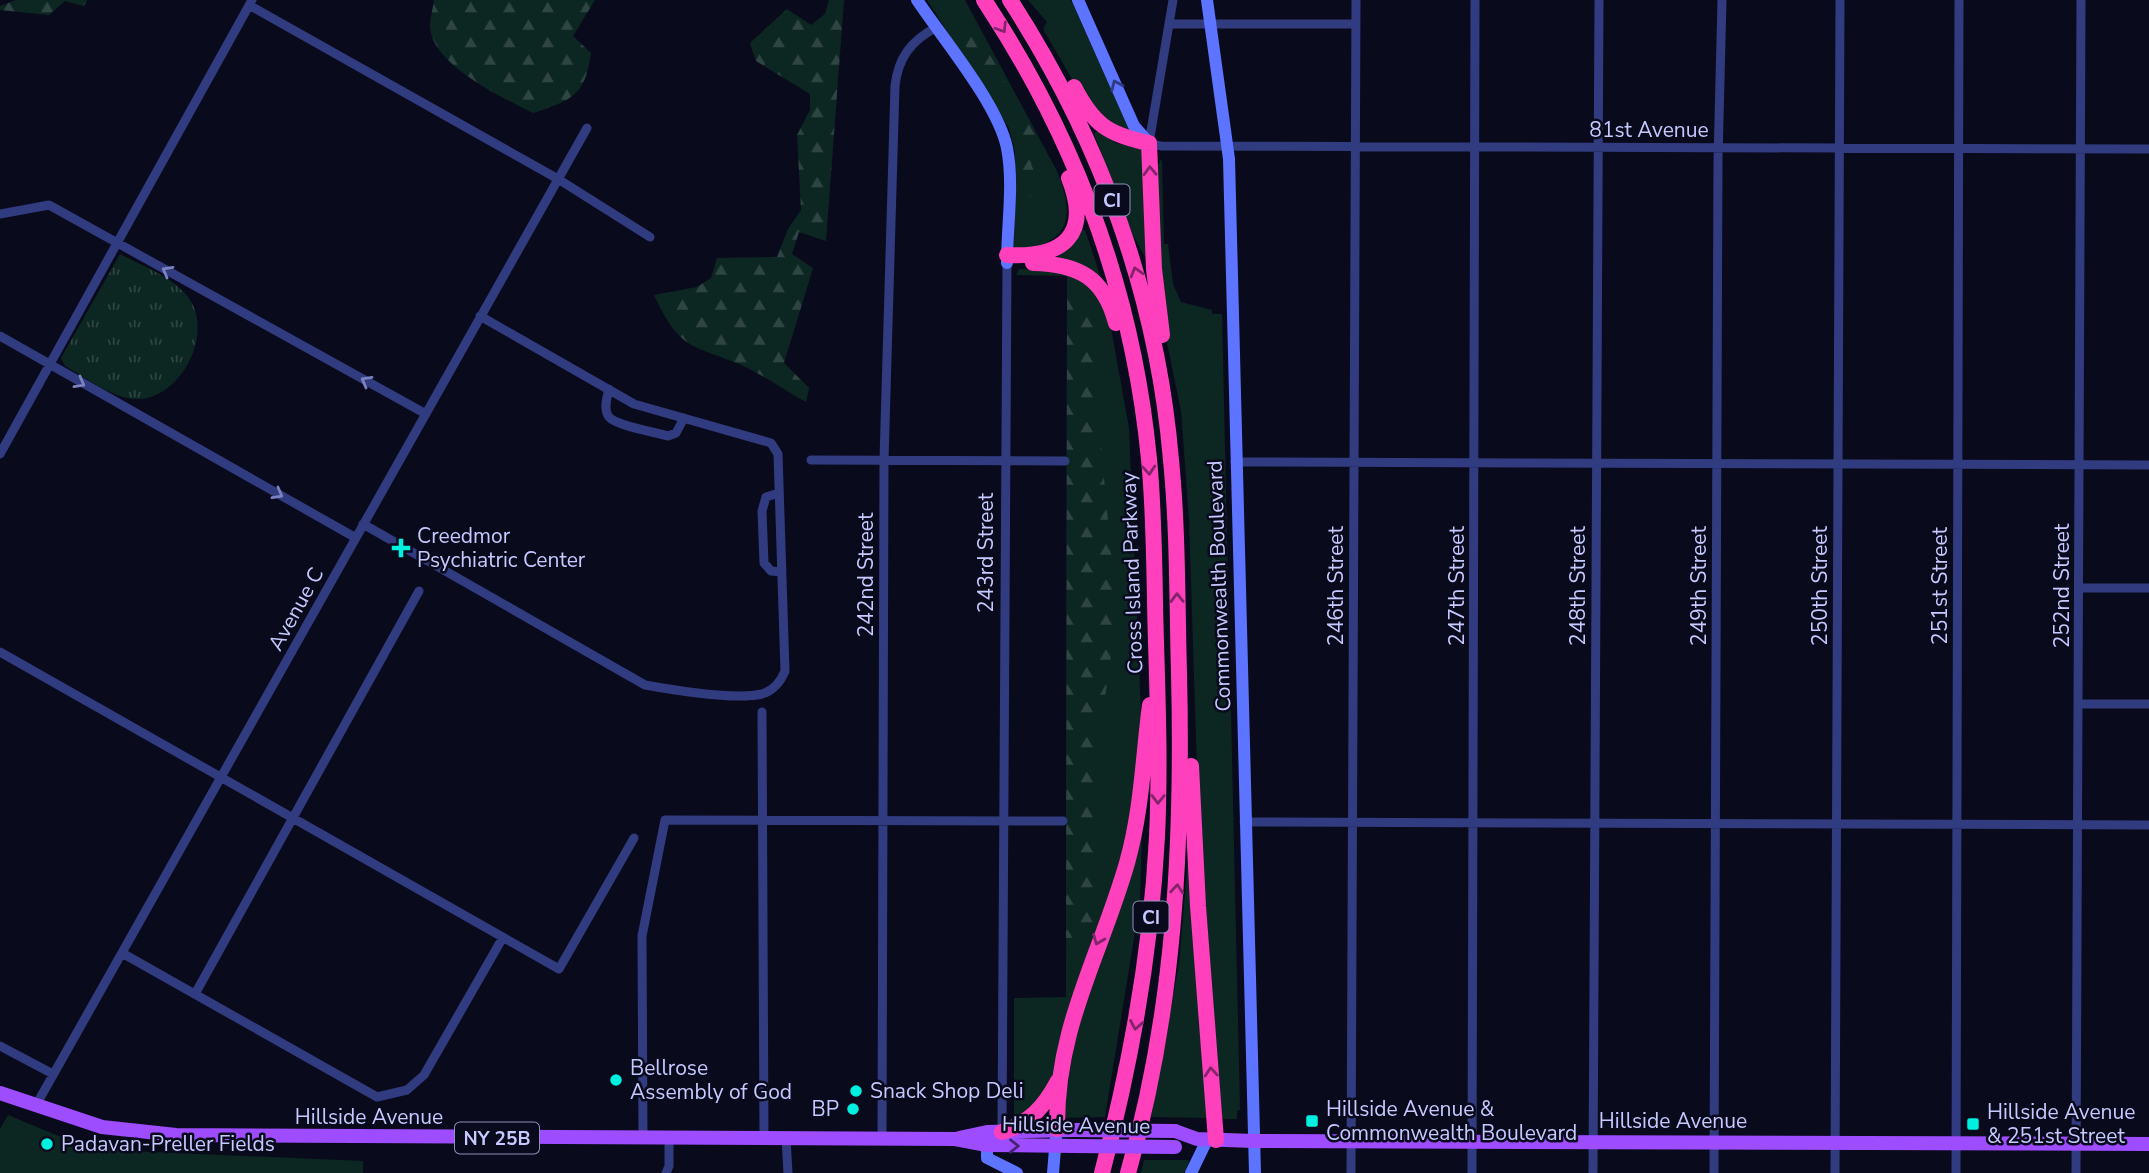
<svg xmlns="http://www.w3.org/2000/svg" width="2149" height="1173" viewBox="0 0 2149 1173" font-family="'Nunito Sans',sans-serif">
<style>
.grass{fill:#0c2721}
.forest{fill:url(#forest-firs)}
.park{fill:url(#park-tufts)}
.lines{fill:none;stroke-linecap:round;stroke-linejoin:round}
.street{stroke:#313b7f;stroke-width:9}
.secondary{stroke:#5c74ff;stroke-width:12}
.primary{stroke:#9e4cff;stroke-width:14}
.highway{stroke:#ff40bc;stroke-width:16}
.primary-bridge{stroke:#9e4cff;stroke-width:14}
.oneway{stroke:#84256c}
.oneway2{stroke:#2f3a83}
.oneway3{stroke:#7b82bf}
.oneway4{stroke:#452477}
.poi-dot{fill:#00f0df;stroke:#0a0a1d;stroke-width:2.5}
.labels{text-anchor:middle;stroke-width:5;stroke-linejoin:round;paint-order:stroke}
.shield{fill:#0a0a1d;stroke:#8d90bb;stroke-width:2}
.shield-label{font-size:19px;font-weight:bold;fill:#c5c9ff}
.street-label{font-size:21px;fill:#c5c9ff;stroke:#0a0a1d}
.poi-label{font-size:21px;fill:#c5c9ff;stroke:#0a0a1d;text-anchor:start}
</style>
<defs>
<pattern id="forest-firs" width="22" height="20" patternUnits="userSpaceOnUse" patternTransform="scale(1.75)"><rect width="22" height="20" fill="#0c2721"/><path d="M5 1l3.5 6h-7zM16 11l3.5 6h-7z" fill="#2e4542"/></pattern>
<pattern id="park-tufts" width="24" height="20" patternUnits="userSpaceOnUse" patternTransform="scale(1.75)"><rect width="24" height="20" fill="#0c2721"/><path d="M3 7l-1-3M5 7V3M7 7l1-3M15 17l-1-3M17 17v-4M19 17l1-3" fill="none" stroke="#2e4542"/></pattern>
</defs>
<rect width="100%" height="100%" fill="#0a0a1d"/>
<path class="grass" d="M 927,0 L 965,0 L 1058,173 C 1075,218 1070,243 1017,251 L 1014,246 L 1015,152 L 1009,128 Z
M 1028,0 L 1071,0 L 1130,131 L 1108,127 L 1080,93 L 1043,29 L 1047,22 Z
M 1099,129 L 1116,143 L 1145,150 L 1151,254 L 1145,257 L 1133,235 L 1094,134 Z
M 1160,160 L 1162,161 L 1164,244 L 1168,244 L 1173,284 L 1181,302 L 1212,310 L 1212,314 L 1222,314 L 1240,1110 L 1237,1111 L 1237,1119 L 1222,1119 L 1198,801 L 1189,519 L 1181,411 L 1162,319 L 1154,163 L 1159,164 Z
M 1081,230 L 1085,230 L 1101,278 L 1056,258 L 1066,250 Z
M 1019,269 L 1055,270 L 1091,285 L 1109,317 L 1129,428 L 1142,737 L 1130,830 L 1054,1078 L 1026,1118 L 1014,1117 L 1014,998 L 1066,997 L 1067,276 L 1016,275 Z
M 1142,830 L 1140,901 L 1105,1117 L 1063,1118 L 1075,1034 Z
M 1188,858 L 1190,858 L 1210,1118 L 1151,1117 L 1179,964 Z
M 8,1115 L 61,1137 L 129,1151 L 363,1161 L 363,1173 L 0,1173 L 0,1129 Z
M 1144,1160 L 1188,1160 L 1189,1163 L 1184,1173 L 1141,1173 Z"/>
<path class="forest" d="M 16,0 L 87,0 L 84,6 L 65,1 L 49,15 L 0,10 L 0,6 Z
M 434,0 L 595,0 L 573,36 L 591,53 C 585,96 572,100 533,113 C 502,97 433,66 430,27 C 430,19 433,8 434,0 Z
M 829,0 L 844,0 L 826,241 L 799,232 L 792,254 L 813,268 L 784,363 L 809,388 L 806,402 C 784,390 762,374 739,364 C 687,343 680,349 654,295 L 697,287 L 711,278 L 717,258 L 777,257 L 788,229 L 801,210 L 797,135 L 810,110 L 810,94 L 756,61 L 750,43 L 787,9 L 811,25 L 825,14 Z
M 950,0 L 959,0 L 1041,146 L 1042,153 L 1031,164 L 1044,194 L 1035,202 C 1005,171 1032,148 1018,115 C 1008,93 984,76 971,55 C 960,38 955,20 950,0 Z
M 1067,294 L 1091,308 L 1096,327 L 1101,446 L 1117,617 L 1093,778 L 1095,916 L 1087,937 L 1066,938 Z"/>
<path class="park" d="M 120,254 C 142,266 173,277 188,297 C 216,334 179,403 133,399 C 109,396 85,377 65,366 L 61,358 Z"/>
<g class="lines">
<path class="street" d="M 1173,0 L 1149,143 L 1161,146 L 2149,149
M 249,5 L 558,179 L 650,237
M 1169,24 L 1355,24
M 0,214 L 49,205 L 426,414
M 0,336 L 356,538
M 609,389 C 607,397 603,410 609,417 C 617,426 655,432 668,436 L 676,433 L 684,418
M 0,454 L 252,0
M 811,460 L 1065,461
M 1235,462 L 2149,465
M 779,493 L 766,497 L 762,511 L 764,563 L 771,571 L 782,572
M 363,524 L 645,685 C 673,690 736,700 762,694 C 773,691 781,681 785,671 L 778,454 L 771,443 L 634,404 L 480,316
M 2079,588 L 2149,588
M 0,652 L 559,969 L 634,838
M 2079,704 L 2149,704
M 762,712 L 764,1138
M 1244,822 L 2149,825
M 122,953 L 377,1097 L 407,1090 L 424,1075 L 502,939
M 195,994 L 419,591
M 0,1046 L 53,1074
M 35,1107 L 587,128
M 1002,1132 L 1007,263
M 643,1138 L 642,936 L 665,820 L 1063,821
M 786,1138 L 788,1173
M 882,1139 L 884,460 L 895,86 C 898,58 911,41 935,28
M 666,1173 L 669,1166 L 669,1138
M 1351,1173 L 1356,0
M 1472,1173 L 1475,0
M 1593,1173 L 1599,0
M 1714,1173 L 1718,160 L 1722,0
M 1835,1173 L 1840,0
M 1956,1173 L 1959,0
M 2076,1173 L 2081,0"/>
<path class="secondary" d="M 917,0 C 943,39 998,104 1007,148 C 1014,185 1007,225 1007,263
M 1078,0 L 1134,126 L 1149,143
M 1207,0 L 1229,159 L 1255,1173
M 987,1145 L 987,1158 L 1017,1173
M 1053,1173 L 1056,1137
M 1191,1173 L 1207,1140"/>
<path class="primary" d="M 0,1093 L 102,1127 L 176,1135 L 955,1139 L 987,1145 L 1074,1146
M 1175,1131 L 1197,1139 L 1254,1141 L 2149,1144
M 959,1138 L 987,1132 L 1074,1130"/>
<path class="highway" d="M 984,0 C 1076,139 1133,293 1149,459 C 1155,520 1154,581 1156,642 C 1158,707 1160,772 1157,837 C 1151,951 1131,1063 1102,1173
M 1010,0 C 1100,139 1157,295 1171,460 C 1178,531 1177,602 1179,673 C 1183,842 1175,1010 1128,1173
M 1074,87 C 1093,124 1108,135 1149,143 L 1154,269 L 1162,335
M 1007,255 C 1062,258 1092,236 1069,178
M 1033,263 C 1078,264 1104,277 1116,323
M 1191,766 L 1198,906 L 1216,1140
M 1057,1129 C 1056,1026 1100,957 1127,863 C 1142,810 1143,758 1150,705
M 1002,1132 C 1030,1123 1044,1107 1058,1081"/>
<path class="primary-bridge" d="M 1074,1130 L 1175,1131
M 1074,1146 L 1175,1147"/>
</g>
<defs><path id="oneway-chevron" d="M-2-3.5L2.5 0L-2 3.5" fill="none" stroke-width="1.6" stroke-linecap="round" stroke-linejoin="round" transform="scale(1.75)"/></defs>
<g class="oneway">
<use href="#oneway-chevron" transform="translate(1002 28) rotate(58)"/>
<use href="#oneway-chevron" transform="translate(1150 171) rotate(-92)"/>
<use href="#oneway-chevron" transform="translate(1136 272) rotate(-106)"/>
<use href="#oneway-chevron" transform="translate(1149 470) rotate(86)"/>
<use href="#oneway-chevron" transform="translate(1177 598) rotate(-91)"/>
<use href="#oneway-chevron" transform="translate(1158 799) rotate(91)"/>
<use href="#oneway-chevron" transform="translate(1177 889) rotate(-85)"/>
<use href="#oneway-chevron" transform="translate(1098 940) rotate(112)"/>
<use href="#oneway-chevron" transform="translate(1136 1025) rotate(100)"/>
<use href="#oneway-chevron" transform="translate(1211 1072) rotate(-94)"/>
</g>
<use class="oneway2" href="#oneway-chevron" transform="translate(1116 85) rotate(-114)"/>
<g class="oneway3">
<use href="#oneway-chevron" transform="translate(167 271) rotate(-151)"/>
<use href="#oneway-chevron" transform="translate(366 381) rotate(-151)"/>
<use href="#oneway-chevron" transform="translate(80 383) rotate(29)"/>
<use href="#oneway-chevron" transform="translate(278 494) rotate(29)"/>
</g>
<use class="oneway4" href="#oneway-chevron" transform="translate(1014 1146)"/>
<g class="poi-dot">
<path d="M397.5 537.5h7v7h7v7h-7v7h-7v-7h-7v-7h7z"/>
<circle cx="616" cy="1080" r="7"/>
<circle cx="856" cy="1091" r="7"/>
<circle cx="853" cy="1109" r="7"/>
<rect x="1305" y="1114" width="14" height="14" rx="3.5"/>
<rect x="1966" y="1117" width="14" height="14" rx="3.5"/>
<circle cx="47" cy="1144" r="7"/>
</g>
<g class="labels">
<g class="shield">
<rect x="1094.5" y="184.5" width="35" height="31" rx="5"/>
<rect x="1133.5" y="901.5" width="35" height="31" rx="5"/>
<rect x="455" y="1122.5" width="84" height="31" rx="5"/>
</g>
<g class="shield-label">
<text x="1112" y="207">CI</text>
<text x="1151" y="924">CI</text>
<text x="497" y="1145">NY 25B</text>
</g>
<g class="street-label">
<text x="1649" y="137">81st Avenue</text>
<text transform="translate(986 553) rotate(-90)" y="7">243rd Street</text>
<text transform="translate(1132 573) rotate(-92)" y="7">Cross Island Parkway</text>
<text transform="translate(866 575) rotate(-90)" y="7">242nd Street</text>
<text transform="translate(1219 586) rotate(-92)" y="7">Commonwealth Boulevard</text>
<text transform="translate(1336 586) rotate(-90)" y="7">246th Street</text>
<text transform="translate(1457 586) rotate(-90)" y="7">247th Street</text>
<text transform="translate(1578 586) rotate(-90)" y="7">248th Street</text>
<text transform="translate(1699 586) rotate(-90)" y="7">249th Street</text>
<text transform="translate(1820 586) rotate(-90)" y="7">250th Street</text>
<text transform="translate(1940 586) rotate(-90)" y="7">251st Street</text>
<text transform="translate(2062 586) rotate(-90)" y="7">252nd Street</text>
<text transform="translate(296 609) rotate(-61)" y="7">Avenue C</text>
<text x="369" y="1124">Hillside Avenue</text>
<text x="1673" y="1128">Hillside Avenue</text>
<text transform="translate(1076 1125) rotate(1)" y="7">Hillside Avenue</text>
</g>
<g class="poi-label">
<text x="417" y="543">Creedmor<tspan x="417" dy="24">Psychiatric Center</tspan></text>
<text x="630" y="1075">Bellrose<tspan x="630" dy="24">Assembly of God</tspan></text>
<text x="870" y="1098">Snack Shop Deli</text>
<text x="839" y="1116" text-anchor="end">BP</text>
<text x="1326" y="1116">Hillside Avenue &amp;<tspan x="1326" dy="24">Commonwealth Boulevard</tspan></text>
<text x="1987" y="1119">Hillside Avenue<tspan x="1987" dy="24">&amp; 251st Street</tspan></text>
<text x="61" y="1151">Padavan-Preller Fields</text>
</g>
</g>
</svg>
